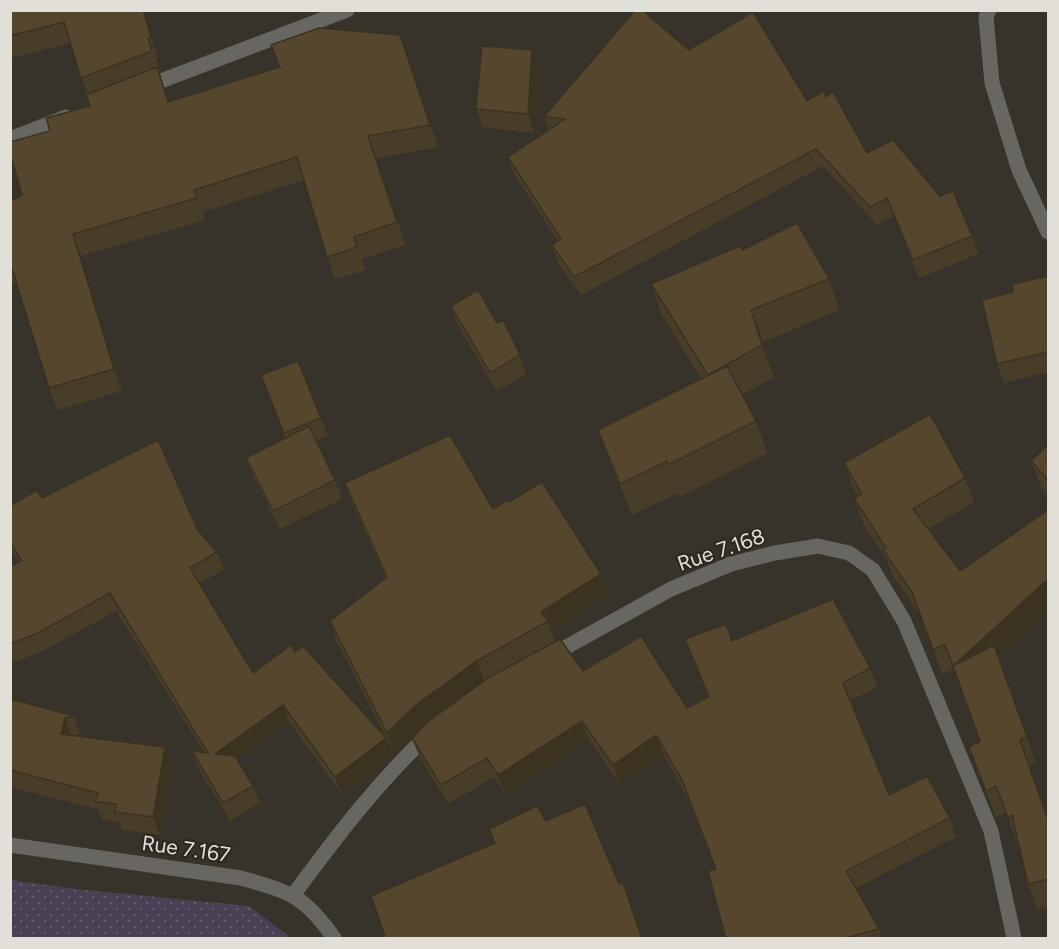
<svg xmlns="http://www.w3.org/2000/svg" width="1059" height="949" viewBox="0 0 1059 949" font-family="Figtree,sans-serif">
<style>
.grass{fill:url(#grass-dots)}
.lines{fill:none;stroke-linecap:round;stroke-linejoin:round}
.street{stroke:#686661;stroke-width:15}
.wall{fill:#483d28}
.shaded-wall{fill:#3b3220}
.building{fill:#54472e;stroke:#3b3220;stroke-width:1.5}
.labels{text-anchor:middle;stroke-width:4.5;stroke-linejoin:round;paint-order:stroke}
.street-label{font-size:21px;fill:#e2dfd9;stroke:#2d2920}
</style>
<defs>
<pattern id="grass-dots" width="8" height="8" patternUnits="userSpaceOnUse" patternTransform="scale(1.5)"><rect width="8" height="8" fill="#474153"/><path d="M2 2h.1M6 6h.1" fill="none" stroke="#615c6b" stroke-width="1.8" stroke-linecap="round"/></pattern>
</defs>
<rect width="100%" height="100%" fill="#37332a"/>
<path class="grass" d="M 11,880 L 76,889 L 249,906 L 291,938 L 11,938 Z"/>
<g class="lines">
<path class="street" d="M 989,10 L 986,17 L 992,83 L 1019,170 L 1048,232
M 145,87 L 347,10
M 10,139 L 66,117
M 550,656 L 671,589 L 731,564 L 775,553 L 818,546 L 849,553 L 873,570 L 904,621 L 991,831 L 1014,938
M 10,845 L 241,878 C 290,892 304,895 334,938
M 294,894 C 336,837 377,783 429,734"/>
</g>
<path class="wall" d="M 10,10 L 145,10 L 158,58 L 156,58 L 160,71 L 159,72 L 169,101 L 279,67 L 271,45 L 408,58 L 438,147 L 376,159 L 406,245 L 362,259 L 366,270 L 335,279 L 327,257 L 304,180 L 203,212 L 205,220 L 81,256 L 122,391 L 57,410 L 49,388 L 16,282 L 10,285 L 10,201 L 22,195 L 50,131 L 90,106 L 87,94 L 70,43 L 10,58 Z
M 689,50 L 807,101 L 826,97 L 867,153 L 972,236 L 978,254 L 919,278 L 894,216 L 877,225 L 823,166 L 581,295 L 558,263 L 552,245 L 558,241 L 514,174 L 508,157 L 549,130 L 544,117 Z
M 539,69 L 534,133 L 483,127 L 476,109 Z
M 743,250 L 829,279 L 840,310 L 763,342 L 774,377 L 742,395 L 756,421 L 768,453 L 680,497 L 678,493 L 632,515 L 610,462 L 598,430 L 702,379 L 662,316 L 651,284 Z
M 1048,276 L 1048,372 L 1004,383 L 997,364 L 1013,292 Z
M 451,306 L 520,355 L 526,374 L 497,391 L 457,324 Z
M 261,375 L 321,418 L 328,436 L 316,441 L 335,480 L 342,499 L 280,529 L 253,476 L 246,458 L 285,438 Z
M 1048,445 L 1048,495 L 1040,485 L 1031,461 Z
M 844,463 L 965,478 L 974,502 L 928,529 L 960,571 L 1048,611 L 998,658 L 1036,763 L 1029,766 L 1048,820 L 1048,907 L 1038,910 L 1028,884 L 1018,842 L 1017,843 L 1006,812 L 996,817 L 978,773 L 969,747 L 980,741 L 954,669 L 942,674 L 921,616 L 892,574 L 887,560 L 863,523 L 854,498 L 858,496 L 853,488 Z
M 345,483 L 493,509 L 509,502 L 601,574 L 609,594 L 551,631 L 555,641 L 583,671 L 687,708 L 708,697 L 685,639 L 732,641 L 870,668 L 877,687 L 850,701 L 889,795 L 950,818 L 956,837 L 856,888 L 879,929 L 883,939 L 726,939 L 716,869 L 688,799 L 663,754 L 620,784 L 589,740 L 505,794 L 494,777 L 448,804 L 419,756 L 412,738 L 485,681 L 424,724 L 394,753 L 337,642 L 330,621 L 386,578 L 352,503 Z
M 42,498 L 197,529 L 217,552 L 224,569 L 199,584 L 253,673 L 295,652 L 392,756 L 342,794 L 289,722 L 237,759 L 253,786 L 260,803 L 230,821 L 198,768 L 192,751 L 204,752 L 116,611 L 45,650 L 10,664 L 10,566 L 19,563 L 10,548 L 10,506 Z
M 10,699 L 74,716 L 80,734 L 75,736 L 165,747 L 172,765 L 160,835 L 122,830 L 119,822 L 102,820 L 98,809 L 10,787 Z"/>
<path class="shaded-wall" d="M 143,10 L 145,10 L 158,58 L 151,37 Z
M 532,50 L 539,69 L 534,133 L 528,114 Z
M 157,67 L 165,90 L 176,124 L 168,102 Z
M 73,234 L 81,256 L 122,391 L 114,369 Z
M 751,310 L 763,342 L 774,377 L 762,345 Z
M 601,574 L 609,594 L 551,631 L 548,621 L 541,612 Z
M 1048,579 L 1048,611 L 962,691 L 953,666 Z
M 477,661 L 484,681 L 424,724 L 394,753 L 387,733 L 417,704 Z
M 283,705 L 289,722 L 221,771 L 215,754 Z
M 65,718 L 72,737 L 61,734 Z
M 582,721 L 589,740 L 505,794 L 498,775 Z
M 656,735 L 663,754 L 620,784 L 613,765 Z
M 386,738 L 392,756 L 342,794 L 335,777 Z
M 165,747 L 172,765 L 160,835 L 153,817 Z"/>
<path class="building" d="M 10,10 L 143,10 L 151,37 L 148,38 L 152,51 L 81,78 L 64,22 L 10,36 Z
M 635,10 L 642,10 L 689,50 L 753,12 L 807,101 L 823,91 L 826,97 L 833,92 L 867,153 L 893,140 L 940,196 L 953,191 L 972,236 L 913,260 L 887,198 L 870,207 L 816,149 L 574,277 L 552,245 L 561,239 L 508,157 L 565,119 L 544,117 Z
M 319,28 L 400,35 L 430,125 L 368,136 L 397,222 L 354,237 L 357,247 L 327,257 L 297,157 L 194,190 L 197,198 L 73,234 L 114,369 L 49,388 L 10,262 L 10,201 L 22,195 L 10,154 L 10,142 L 50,131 L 46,118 L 90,106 L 86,95 L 157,67 L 168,102 L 280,67 L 271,45 Z
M 482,46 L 532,50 L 528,114 L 476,109 Z
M 797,223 L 829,279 L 751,310 L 762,345 L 708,375 L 651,284 L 740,246 L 743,250 Z
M 1048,276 L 1048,352 L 997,364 L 982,300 L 1013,292 L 1012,284 Z
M 478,290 L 497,323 L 503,320 L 520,355 L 490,373 L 451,306 Z
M 298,361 L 321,418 L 284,433 L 261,375 Z
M 727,366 L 756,421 L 668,465 L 667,461 L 620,484 L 598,430 Z
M 930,414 L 965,478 L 913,509 L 960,571 L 1048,510 L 1048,579 L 953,666 L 945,645 L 933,649 L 912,592 L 883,550 L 886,548 L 854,498 L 862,494 L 844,463 Z
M 309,426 L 335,480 L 273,511 L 246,458 Z
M 450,435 L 493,509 L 508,500 L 509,502 L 542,482 L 601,574 L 541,612 L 548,621 L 477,661 L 417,704 L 387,733 L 330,621 L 387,577 L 345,483 Z
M 158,440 L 197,529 L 217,552 L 190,568 L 253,673 L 291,645 L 295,652 L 303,646 L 386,738 L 335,777 L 283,705 L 215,754 L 235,756 L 253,786 L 223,803 L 192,751 L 208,753 L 110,593 L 38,633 L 10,644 L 10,566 L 22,561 L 10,542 L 10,506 L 37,490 L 42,498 Z
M 1048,445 L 1048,480 L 1031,461 Z
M 833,599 L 870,668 L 843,683 L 889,795 L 927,776 L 950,818 L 846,871 L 879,929 L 841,939 L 726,939 L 708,871 L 716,869 L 682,780 L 656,735 L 613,765 L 582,721 L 498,775 L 487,758 L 441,785 L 412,738 L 429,721 L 488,678 L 560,639 L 583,671 L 641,636 L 687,708 L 709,697 L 685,639 L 726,624 L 732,641 Z
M 994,645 L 1027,737 L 1020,740 L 1048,820 L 1048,879 L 1028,884 L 1012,815 L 1008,817 L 996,786 L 986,791 L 969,747 L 980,741 L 953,666 Z
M 10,699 L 74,716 L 65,718 L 61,734 L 165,747 L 153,817 L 115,812 L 116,804 L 95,802 L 98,793 L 10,770 Z
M 585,804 L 619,884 L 623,883 L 642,939 L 386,939 L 371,896 L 495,843 L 489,829 L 537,806 L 546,821 Z"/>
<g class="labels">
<g class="street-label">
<text transform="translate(721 550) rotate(-19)" y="7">Rue 7.168</text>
<text transform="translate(186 849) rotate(8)" y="7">Rue 7.167</text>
</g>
</g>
<rect width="1059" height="949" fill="none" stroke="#e2dfd9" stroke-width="24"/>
</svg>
